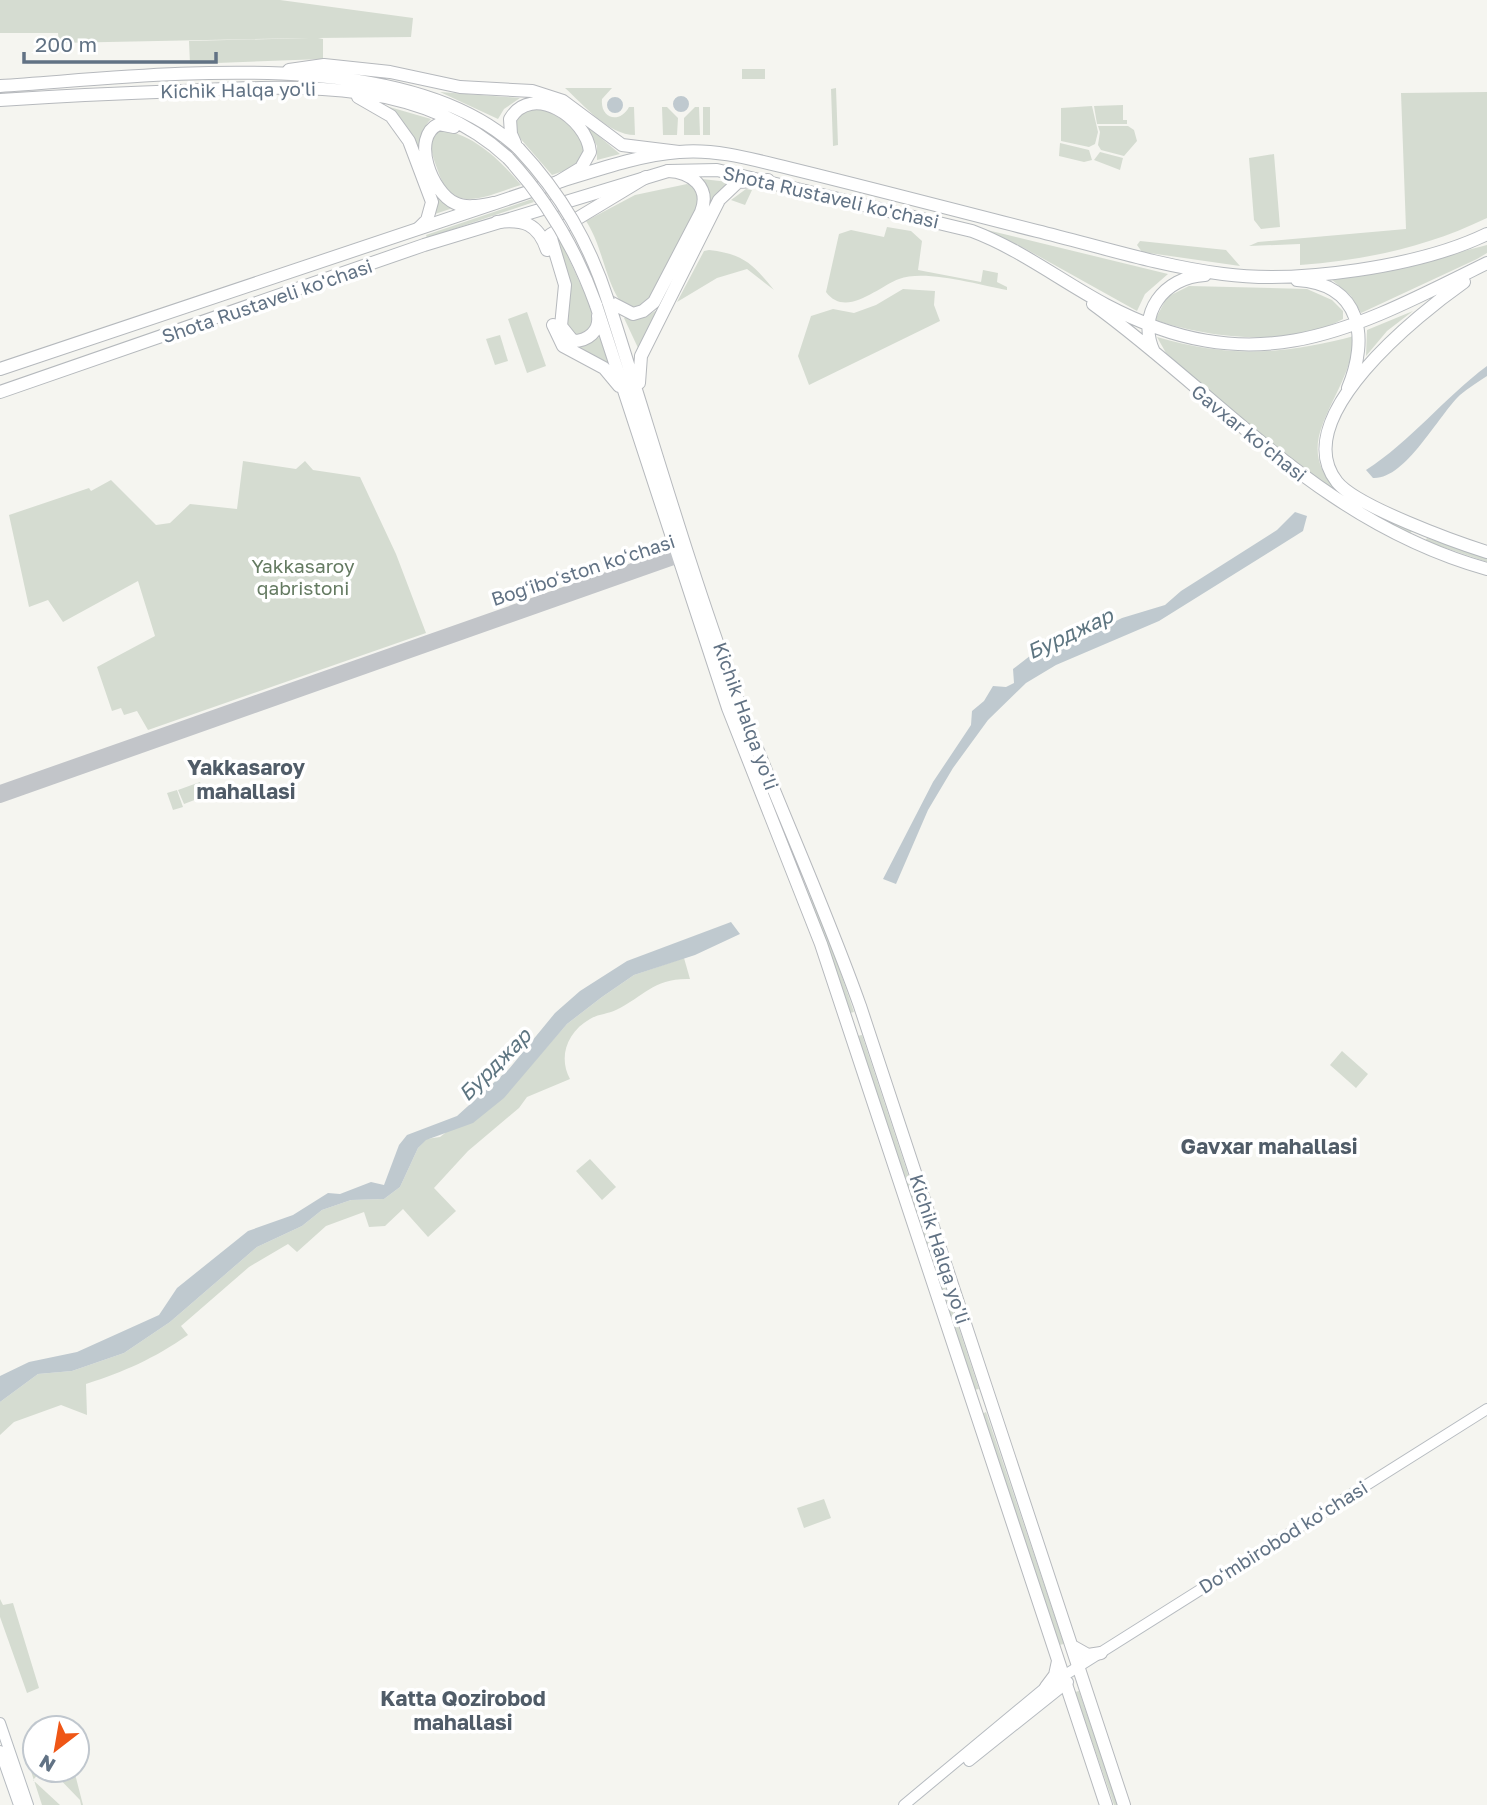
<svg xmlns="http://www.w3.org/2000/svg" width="1487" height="1805" viewBox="0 0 1487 1805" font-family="'Golos Text',sans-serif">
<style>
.green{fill:#d5dcd1}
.water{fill:#bfc9cf}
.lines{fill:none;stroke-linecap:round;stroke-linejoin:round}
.secondary-casing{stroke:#b6bbc0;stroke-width:12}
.primary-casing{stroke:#b5b9bd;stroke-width:14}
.trunk-casing{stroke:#b6b9bd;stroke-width:14}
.tertiary{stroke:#c2c5c9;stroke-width:10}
.secondary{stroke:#fff;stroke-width:10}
.primary{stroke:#fff;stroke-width:12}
.trunk{stroke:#fff;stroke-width:12}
.trunk-bridge-casing{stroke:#b6b9bd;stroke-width:14;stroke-linecap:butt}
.trunk-bridge{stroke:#fff;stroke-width:12}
.labels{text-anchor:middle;stroke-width:7;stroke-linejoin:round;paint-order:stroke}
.street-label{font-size:19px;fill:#617284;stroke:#fff}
.park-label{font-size:19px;fill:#647a61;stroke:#fff}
.water-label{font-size:21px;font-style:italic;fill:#5d7581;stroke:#fff}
.neighbourhood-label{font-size:21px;font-weight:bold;fill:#505c68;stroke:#fff}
</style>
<rect width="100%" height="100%" fill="#f5f5f0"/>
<path class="green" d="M 0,0 L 280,0 L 413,18 L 411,37 L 318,38 L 323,39 L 323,59 L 190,64 L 189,41 L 309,38 L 59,43 L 58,33 L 0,33 Z
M 742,69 L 765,69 L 765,79 L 742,79 Z
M 565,88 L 612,88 L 602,99 C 600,119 620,124 629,107 L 634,107 L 635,135 C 608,135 584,105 565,88 Z
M 836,88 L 838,145 L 833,146 L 831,89 Z
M 440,92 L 520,98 L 504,109 L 498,119 Z
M 1487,92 L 1487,218 C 1427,247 1366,260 1300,265 L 1300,244 L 1249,246 L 1258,242 L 1406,229 L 1401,93 Z
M 1123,105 L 1123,120 L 1127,120 L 1127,124 L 1097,124 L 1094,106 Z
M 386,106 L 431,119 C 409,140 428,197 453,208 L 435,214 C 425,176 420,130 386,106 Z
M 1092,106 L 1098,132 L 1095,144 L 1089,147 L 1061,141 L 1061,108 Z
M 538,107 C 561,117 574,125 585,149 L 575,167 L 552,175 L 519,137 L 515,130 L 519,113 Z
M 662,107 L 667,107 L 678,118 L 677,135 L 663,135 Z
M 695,107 L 699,107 L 700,135 L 684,135 L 684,118 Z
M 703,107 L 710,107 L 710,135 L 703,135 Z
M 1098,126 L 1128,126 L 1134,130 L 1137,141 L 1124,156 L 1101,150 L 1098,145 L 1100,132 Z
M 587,127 L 588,127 L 620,154 L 597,160 L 597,146 Z
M 439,130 C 472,132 501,161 521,185 C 487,195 453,217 438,171 C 433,157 429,148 433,134 Z
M 1060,143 L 1089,150 L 1092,160 L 1084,162 L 1059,156 Z
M 1100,152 L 1123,158 L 1120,170 L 1094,160 Z
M 1274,154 L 1280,227 L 1261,229 L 1254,220 L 1249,158 Z
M 702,179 L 729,182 L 717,195 L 708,213 Z
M 687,184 L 696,189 L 699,203 L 646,307 L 626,309 C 605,286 604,248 586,221 L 635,195 Z
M 746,189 L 752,190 L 745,205 L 731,200 Z
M 532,199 L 534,202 L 427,238 L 426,235 Z
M 887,227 L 911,231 L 922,241 L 918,270 L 981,282 L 983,270 L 998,273 L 997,282 L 1007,287 L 1007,290 C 979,285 925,269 899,279 C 879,286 846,319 826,292 L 839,234 L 851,230 L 884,237 Z
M 983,229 L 1168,274 L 1145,294 L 1137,311 L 1024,248 Z
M 558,235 L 591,307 L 593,325 L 580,338 L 567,330 L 571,282 L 557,246 Z
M 1140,241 L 1226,250 L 1240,266 L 1142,252 L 1137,245 Z
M 1487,245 L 1487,253 L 1477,259 L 1361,313 L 1351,296 L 1331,279 L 1379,273 Z
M 709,250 C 743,254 752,263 774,290 L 747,269 L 717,278 L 677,302 L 704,251 Z
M 1189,286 L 1307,289 L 1332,300 L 1343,311 L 1343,319 C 1293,348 1207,338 1155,320 L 1167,297 Z
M 903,289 L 935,291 L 934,305 L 940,321 L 809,385 L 798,356 L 811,316 L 833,309 L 854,313 L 876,305 Z
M 657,310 L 639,350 L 624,318 L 645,317 Z
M 1413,311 L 1387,331 L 1366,356 L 1367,330 Z
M 527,312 L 546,366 L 527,373 L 508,319 Z
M 500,335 L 508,361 L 495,365 L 486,339 Z
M 601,336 L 609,364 L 576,349 Z
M 1354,336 C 1352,371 1334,394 1322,426 C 1299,487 1371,511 1412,531 L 1410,534 C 1317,494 1240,420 1166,353 L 1157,337 C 1229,358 1282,355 1354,336 Z
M 243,461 L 296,469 L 305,461 L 313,470 L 360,477 L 396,554 L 426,633 L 148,730 L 137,711 L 124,715 L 121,708 L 112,711 L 97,667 L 155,636 L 138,581 L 63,622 L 48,600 L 29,607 L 9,515 L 89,488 L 91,491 L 111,480 L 156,525 L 170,523 L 190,504 L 237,509 Z
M 1427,538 L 1487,558 L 1487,562 L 1425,541 Z
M 200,782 L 205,796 L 184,804 L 178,790 Z
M 177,790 L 183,807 L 173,810 L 167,793 Z
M 790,853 L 827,933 L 854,1012 L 850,1013 L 830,953 Z
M 684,958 L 690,979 C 653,978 645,996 616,1010 C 608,1014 598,1014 590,1019 C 567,1032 558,1057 570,1079 L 527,1097 L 519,1108 L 468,1151 L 434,1188 L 456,1211 L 428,1237 L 403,1209 L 385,1226 L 369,1227 L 364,1212 L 326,1226 L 297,1252 L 288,1244 L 249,1267 L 181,1326 L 188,1335 C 153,1359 126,1371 86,1384 L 87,1415 L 61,1405 L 14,1422 L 0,1435 L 0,1402 L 38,1374 L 72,1371 L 124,1353 L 170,1322 L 257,1247 L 302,1226 L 322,1210 L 351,1200 L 384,1199 L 400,1187 L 418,1148 L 426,1139 L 440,1137 L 532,1064 L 567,1024 L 602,997 L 634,975 Z
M 862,1035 L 979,1389 L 974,1390 L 857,1036 Z
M 1342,1051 L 1368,1074 L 1356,1088 L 1330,1065 Z
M 590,1159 L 616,1187 L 602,1200 L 576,1171 Z
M 986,1412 L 1064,1644 L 1059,1645 L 982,1414 Z
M 824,1499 L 831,1518 L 804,1528 L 797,1508 Z
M 0,1599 L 3,1605 L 13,1603 L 39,1688 L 27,1693 L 0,1617 Z
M 1079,1691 L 1118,1805 L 1114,1805 L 1075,1692 Z
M 84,1746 L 84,1749 L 77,1755 L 80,1765 L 75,1774 L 83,1805 L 81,1805 L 80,1800 L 51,1770 L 77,1770 L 77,1748 Z
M 35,1759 L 35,1770 L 42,1770 L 33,1780 L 60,1805 L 42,1805 L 28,1762 Z"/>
<path class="water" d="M673 104a8 8 0 1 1 16 0a8 8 0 1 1-16 0Z
M607 105a8 8 0 1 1 16 0a8 8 0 1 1-16 0Z
M 1487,366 L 1487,376 C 1478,382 1468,388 1460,395 C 1438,416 1405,480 1373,478 L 1366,470 C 1411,441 1444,398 1487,366 Z
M 1295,512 L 1307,516 L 1303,531 L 1159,621 L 1056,665 L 1026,683 L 988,720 L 953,768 L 928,810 L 896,884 L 883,879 L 933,782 L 971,725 L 972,711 L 984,701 L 993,686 L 1006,687 L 1014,683 L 1013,669 L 1035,652 L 1066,646 L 1122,618 L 1165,605 L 1181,591 L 1277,530 Z
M 731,922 L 740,934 L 695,955 L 634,975 L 602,997 L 567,1024 L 504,1098 L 473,1123 L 426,1140 L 418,1148 L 400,1187 L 384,1199 L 351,1200 L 322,1210 L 302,1226 L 257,1247 L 170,1322 L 124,1353 L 72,1371 L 38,1374 L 0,1402 L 0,1376 L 29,1362 L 77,1352 L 159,1315 L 177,1288 L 248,1231 L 293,1215 L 328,1193 L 340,1194 L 371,1182 L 384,1185 L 399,1145 L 407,1135 L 457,1116 L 509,1069 L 555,1013 L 580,991 L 627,961 Z"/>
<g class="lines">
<g class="secondary-casing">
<path id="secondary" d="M 0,1723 L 28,1805
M 0,1751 L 19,1805
M 969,1761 L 1068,1682
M 904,1805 L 1046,1687 L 1487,1409"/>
</g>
<g class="primary-casing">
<path id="primary" d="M 1297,280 C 1362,284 1369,338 1348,388
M 1464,282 C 1420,313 1286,418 1337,482 C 1356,506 1455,542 1487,552
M 1093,304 C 1226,401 1320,522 1487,569
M 1154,352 C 1136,314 1164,277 1205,275
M 0,369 L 558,182 C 597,170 639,155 679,152 C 712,149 744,157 776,165 C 863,186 950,209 1037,231 C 1098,246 1160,266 1223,274 C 1297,284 1419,267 1487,234
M 0,392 L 424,245 L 668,171 L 717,170 L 972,231 C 1020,249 1061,281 1106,305 C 1256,384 1350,331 1487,263"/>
</g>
<g class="trunk-casing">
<path id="trunk" d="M 289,70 L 324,65 L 390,72 L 460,87 L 532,91 L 563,101 L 622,145 L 679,152
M 0,86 C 147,77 405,40 519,149
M 358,97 L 391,116 L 409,141 L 432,202 L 427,220 L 419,228
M 0,100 C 61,96 121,93 182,91 C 293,86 420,76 508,158
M 454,127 L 439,124 C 410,137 432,193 455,203 C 466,209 483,205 494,203
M 515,143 L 511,134 L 510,119 C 532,82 587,118 590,152 L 581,168 L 558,182
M 497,222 C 523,219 538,223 547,250
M 608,301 C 650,431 687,562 734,690 C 774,796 822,899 860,1006 L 1124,1805
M 608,301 L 633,314 L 643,311 L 654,302 L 701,212 C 711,187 691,172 668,171
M 596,305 L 728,708 L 821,944 L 1106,1805
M 598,316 C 600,331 588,341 573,341 L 561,326 L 565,285 L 550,235 L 646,177
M 553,325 L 563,346 L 604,368 L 619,386
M 639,383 L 641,356 L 719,200 L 738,182 L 768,180
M 1072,1646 L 1088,1655 L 1101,1653
M 1046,1687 L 1055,1675 L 1058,1661"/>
</g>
<path class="tertiary" d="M 0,790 L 675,553 L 684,553
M 0,798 L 682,557"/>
<use href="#secondary" class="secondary"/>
<use href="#primary" class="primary"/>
<use href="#trunk" class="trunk"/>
<g class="trunk-bridge-casing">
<path id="trunk-bridge" d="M 519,149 C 561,194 589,242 608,301
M 508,158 C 549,202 576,250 596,305"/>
</g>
<use href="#trunk-bridge" class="trunk-bridge"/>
</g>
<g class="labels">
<g class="street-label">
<text transform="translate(238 90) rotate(-1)" y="7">Kichik Halqa yo'li</text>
<text transform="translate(831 197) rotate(13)" y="7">Shota Rustaveli ko'chasi</text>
<text transform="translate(267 301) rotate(-19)" y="7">Shota Rustaveli ko'chasi</text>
<text transform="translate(1249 433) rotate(39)" y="7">Gavxar ko'chasi</text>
<text transform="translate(583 570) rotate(-18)" y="7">Bogʻiboʻston koʻchasi</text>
<text transform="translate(746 716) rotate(70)" y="7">Kichik Halqa yo'li</text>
<text transform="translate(940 1249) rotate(72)" y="7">Kichik Halqa yo'li</text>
<text transform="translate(1283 1537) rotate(-32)" y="7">Doʻmbirobod koʻchasi</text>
</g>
<g class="park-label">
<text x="303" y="573">Yakkasaroy<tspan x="303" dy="22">qabristoni</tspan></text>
</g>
<g class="water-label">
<text transform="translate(1070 634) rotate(-25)" y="7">Бурджар</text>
<text transform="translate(495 1065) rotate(-45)" y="7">Бурджар</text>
</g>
<g class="neighbourhood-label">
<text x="246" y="775">Yakkasaroy<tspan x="246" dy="24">mahallasi</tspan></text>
<text x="1269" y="1154">Gavxar mahallasi</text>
<text x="463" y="1706">Katta Qozirobod<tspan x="463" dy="24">mahallasi</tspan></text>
</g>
</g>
<g transform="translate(56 1749) rotate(211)"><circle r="33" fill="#ffffff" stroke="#c0c7ce" stroke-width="2"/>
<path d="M0-5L12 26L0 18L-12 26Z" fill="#ef5616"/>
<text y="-10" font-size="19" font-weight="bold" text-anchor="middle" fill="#617284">N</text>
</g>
<path d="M24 52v10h192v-10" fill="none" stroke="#617284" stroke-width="3.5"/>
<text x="35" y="52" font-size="21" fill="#617284" stroke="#ffffff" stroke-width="5" paint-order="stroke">200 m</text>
</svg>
